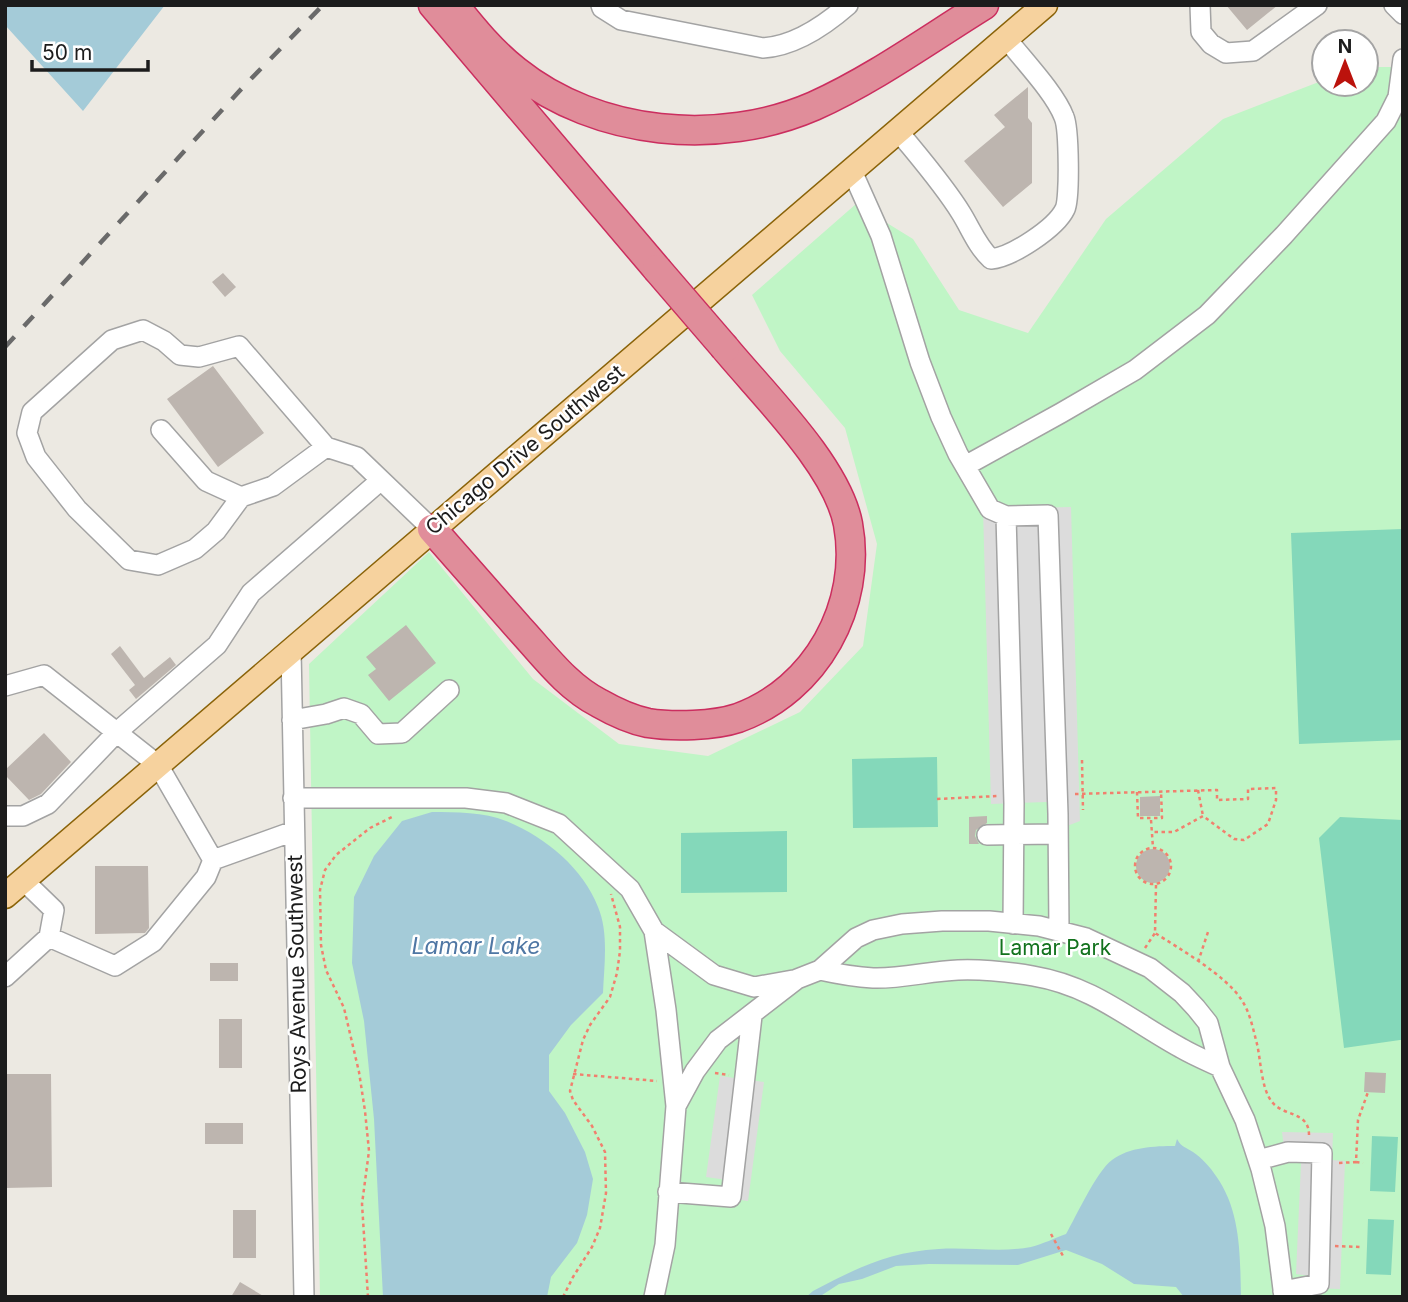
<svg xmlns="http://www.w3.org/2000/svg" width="1408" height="1302" viewBox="0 0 1408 1302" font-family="Inter,sans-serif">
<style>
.park{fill:#c0f5c6}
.pitch{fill:#84d8ba}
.parking{fill:#dcdcdc}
.water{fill:#a4cbd8}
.building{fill:#bdb5af}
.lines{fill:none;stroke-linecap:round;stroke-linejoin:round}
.minor-casing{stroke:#a3a3a3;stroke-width:22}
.major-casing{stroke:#8a6309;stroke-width:27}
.highway-casing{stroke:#cb2e5f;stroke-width:31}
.path{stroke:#f1806e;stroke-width:2.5;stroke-dasharray:3.5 3.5;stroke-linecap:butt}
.minor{stroke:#fff;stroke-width:19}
.major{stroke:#f6d29e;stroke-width:24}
.highway{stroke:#e08d9a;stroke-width:28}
.rail{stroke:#6a6a6a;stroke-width:4.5;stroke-dasharray:14 14;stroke-linecap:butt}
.highway-bridge-casing{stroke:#cb2e5f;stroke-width:31;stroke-linecap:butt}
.highway-bridge{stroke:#e08d9a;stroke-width:28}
.labels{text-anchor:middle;stroke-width:5;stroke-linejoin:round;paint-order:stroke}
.street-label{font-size:21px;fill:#1c1c1c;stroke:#fff}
.park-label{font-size:21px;fill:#12721d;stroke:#fff}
.water-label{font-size:23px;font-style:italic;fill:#4f77a4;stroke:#fff}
</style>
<rect width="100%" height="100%" fill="#ece9e2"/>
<path class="park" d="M 1366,67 L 1403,67 L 1403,1297 L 320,1297 L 309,664 L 429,552 L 533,679 L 619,744 L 708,756 L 800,712 L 863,646 L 877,544 L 845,428 L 780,351 L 752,295 L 856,204 L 913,239 L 959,310 L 1028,333 L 1106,219 L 1223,119 L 1324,80 L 1324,84 L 1366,84 Z"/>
<path class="pitch" d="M 1403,529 L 1403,740 L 1299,744 L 1291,533 Z
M 937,757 L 938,827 L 853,828 L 852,759 Z
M 1340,817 L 1403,820 L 1403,1040 L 1400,1040 L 1344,1048 L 1319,838 Z
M 787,831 L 787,892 L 681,893 L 681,833 Z
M 1372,1136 L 1398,1137 L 1395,1192 L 1370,1191 Z
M 1368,1219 L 1394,1220 L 1391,1275 L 1366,1274 Z"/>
<path class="parking" d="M 1071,507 L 1080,821 L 1067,826 L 1048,817 L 1047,802 L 991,804 L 983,509 Z
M 720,1076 L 764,1082 L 748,1201 L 725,1198 L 727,1180 L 706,1177 Z
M 1282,1132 L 1333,1133 L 1332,1160 L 1345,1161 L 1340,1289 L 1309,1288 L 1310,1276 L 1296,1274 L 1301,1163 L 1286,1163 Z"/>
<path class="water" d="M 5,5 L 165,5 L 83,111 L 5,25 Z
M 432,812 C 456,812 484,812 506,821 C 545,837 583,868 598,907 C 609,933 604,966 603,993 L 571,1025 L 549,1055 L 549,1091 L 565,1113 L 585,1152 L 593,1179 L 587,1215 L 577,1243 L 551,1277 L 547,1297 L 383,1297 L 374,1119 L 364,1021 L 352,963 L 354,897 L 374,856 L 402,821 Z
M 1177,1139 C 1182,1148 1186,1147 1193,1152 C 1201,1157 1211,1168 1216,1176 C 1241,1211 1240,1255 1241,1297 L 1184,1297 L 1176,1287 L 1134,1284 L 1102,1264 L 1066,1250 L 1018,1265 L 929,1264 L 896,1266 L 862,1279 L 839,1284 L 819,1297 L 806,1297 L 813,1291 C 857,1268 888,1252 939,1249 C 970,1247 1000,1253 1031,1247 C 1043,1244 1055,1238 1066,1234 C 1077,1215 1096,1172 1112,1160 C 1129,1147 1155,1146 1175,1146 Z"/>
<path class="building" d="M 1226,5 L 1278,5 L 1247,30 Z
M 1028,87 L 1028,118 L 1032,123 L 1032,183 L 1003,207 L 964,161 L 1005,127 L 994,115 Z
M 223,273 L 236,287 L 225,297 L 212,282 Z
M 213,366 L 264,433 L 218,467 L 167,399 Z
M 406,625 L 436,663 L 389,701 L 368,675 L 376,669 L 366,657 Z
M 120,646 L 144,678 L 170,657 L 176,665 L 136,699 L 129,690 L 135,685 L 111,654 Z
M 44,733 L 71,762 L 41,794 L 29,800 L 5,775 L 5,770 Z
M 1160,796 L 1160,816 L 1140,816 L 1140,797 Z
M 987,816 L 987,823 L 976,830 L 975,836 L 979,844 L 969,844 L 969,817 Z
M1136 866a17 17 0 1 1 34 0a17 17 0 1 1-34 0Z
M 95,866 L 148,866 L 149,928 L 145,933 L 95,934 Z
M 210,963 L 238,963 L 238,981 L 210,981 Z
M 219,1019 L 242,1019 L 242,1068 L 219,1068 Z
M 1365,1072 L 1386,1073 L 1385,1093 L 1364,1092 Z
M 5,1074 L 51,1074 L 52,1187 L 5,1188 Z
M 205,1123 L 243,1123 L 243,1144 L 205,1144 Z
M 233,1210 L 256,1210 L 256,1258 L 233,1258 Z
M 240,1282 L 265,1297 L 231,1297 Z"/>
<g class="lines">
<g class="minor-casing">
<path id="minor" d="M 601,5 L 602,8 L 621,20 L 763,48 C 794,46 824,26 848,5
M 1200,5 L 1201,32 L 1211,44 L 1226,53 L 1253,51 L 1317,5
M 1394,5 L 1403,14
M 898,131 C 920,158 943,184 961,213 C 971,229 977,246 991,259 C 1012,257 1056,228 1065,209 C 1070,199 1069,128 1064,117 C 1055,93 1023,60 1006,38
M 852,171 L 881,236 L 920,362 L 941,417 L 958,454 L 990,509 L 1006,516
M 161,430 L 206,481 L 241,497 L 273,486 L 326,447 L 357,457 L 432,529
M 965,466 L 1061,413 L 1135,370 L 1207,315 L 1284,235 L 1386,121 L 1398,97 L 1403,59
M 241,497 L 216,531 L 195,549 L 158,565 L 129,560 L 77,509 L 36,457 L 27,433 L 32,412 L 112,340 L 143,330 L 164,341 L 180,355 L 199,357 L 239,346 L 326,447
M 291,650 L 304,1297
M 5,686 L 44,675 L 158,765 L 213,860
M 292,720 L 326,714 L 344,708 L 361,714 L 378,734 L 402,733 L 449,690
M 293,798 L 466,798 L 506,803 L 559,824 L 630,889 L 654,931 L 666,1010 L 676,1106
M 5,816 L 23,816 L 48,804 L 117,732 L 217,645 L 251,593 L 381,480
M 987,835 L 1058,834
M 1013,924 L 1014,803 L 1006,516 L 1048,515 L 1058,814 L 1059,931
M 654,931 L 714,975 L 754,987 L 793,980
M 49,937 L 115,966 L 153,942 L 206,877 L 213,860 L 294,831
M 820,970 C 838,974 855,977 873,978 C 901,979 930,971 958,970 C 983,969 1009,972 1033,976 C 1093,986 1130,1020 1181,1048 C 1193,1055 1207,1061 1220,1067
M 5,977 L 49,937 L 54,910 L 23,880
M 1258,1160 L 1288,1152 L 1322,1153 L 1319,1284 L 1283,1291
M 668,1192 L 731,1197 L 752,1016
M 654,1297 L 665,1245 L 676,1106 L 695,1071 L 718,1040 L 797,979 L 820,970 L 856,938 L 873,930 L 902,924 L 942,921 L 989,921 L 1039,926 L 1086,938 L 1150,968 L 1182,993 L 1196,1008 L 1208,1023 L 1220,1067 L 1245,1120 L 1261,1169 L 1275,1226 L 1284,1297"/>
</g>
<g class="major-casing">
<path id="major" d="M 5,896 L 1045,5"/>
</g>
<g class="highway-casing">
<path id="highway" d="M 433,5 L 657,269
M 454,5 C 473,29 492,52 516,71 C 597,136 720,147 814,106 C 874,79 929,39 984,5
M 432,529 C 461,562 490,595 519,628 C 544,655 566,686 599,703 C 613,711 633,720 648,723 C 673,727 714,726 738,718 C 816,690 863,605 848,524 C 837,466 763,394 725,348"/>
</g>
<path class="path" d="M 1082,760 L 1083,810
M 1198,790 L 1203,816
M 1137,792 L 1138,818 L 1162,818 L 1161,791
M 1075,794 L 1217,790 L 1217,800 L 1248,799 L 1248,789 L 1276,788 L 1276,800 L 1268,824 L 1244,840 L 1234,839 L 1203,816 L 1174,832 L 1152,832
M 937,799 L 997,796
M 1151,820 L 1153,848
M1135 866a18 18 0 1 1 36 0a18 18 0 1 1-36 0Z
M 1156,885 L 1155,933 C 1180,949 1225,975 1241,999 C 1250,1012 1253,1029 1257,1044 C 1261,1061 1261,1088 1272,1102 C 1284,1117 1309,1111 1309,1135
M 1145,948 L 1155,933
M 1027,957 L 1028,942
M 1198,962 L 1209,929
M 715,1073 L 729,1075
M 573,1074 L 657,1081
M 1356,1162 L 1363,1163
M 1339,1163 L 1356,1162 L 1358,1120 L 1368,1092
M 1051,1234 L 1063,1256
M 1335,1246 L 1360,1247
M 368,1297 L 362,1204 L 369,1151 L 365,1111 L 359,1072 L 344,1008 L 326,970 L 321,945 L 320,890 L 325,870 L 336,855 L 370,828 L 392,817
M 563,1297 L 573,1277 L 592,1247 L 600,1228 L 606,1193 L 605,1152 L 592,1126 L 573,1100 L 570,1091 L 583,1040 L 590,1025 L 610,997 L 617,973 L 620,951 L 620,927 L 611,894"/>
<use href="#minor" class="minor"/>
<use href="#major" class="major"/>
<use href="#highway" class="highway"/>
<path class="rail" d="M 5,347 L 244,86 L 323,5"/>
<g class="highway-bridge-casing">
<path id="highway-bridge" d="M 657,269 L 725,348"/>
</g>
<use href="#highway-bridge" class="highway-bridge"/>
</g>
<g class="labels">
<g class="street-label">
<text transform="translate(525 450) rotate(-40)" y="7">Chicago Drive Southwest</text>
<text transform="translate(297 974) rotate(-91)" y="7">Roys Avenue Southwest</text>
</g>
<g class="park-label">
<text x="1055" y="955">Lamar Park</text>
</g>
<g class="water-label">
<text x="476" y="954">Lamar Lake</text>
</g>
</g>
<rect width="1408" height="1302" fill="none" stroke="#1c1c1c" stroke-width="14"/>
<g transform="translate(1345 63)"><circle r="33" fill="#ffffff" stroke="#a4a4a4" stroke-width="2"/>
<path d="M0-5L12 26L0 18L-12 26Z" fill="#bb120c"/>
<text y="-10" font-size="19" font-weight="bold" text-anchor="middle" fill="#1c1c1c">N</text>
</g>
<path d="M32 60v10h116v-10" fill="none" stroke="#1c1c1c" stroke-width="3.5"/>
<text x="42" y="60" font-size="21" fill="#1c1c1c" stroke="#ffffff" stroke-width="5" paint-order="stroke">50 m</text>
</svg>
